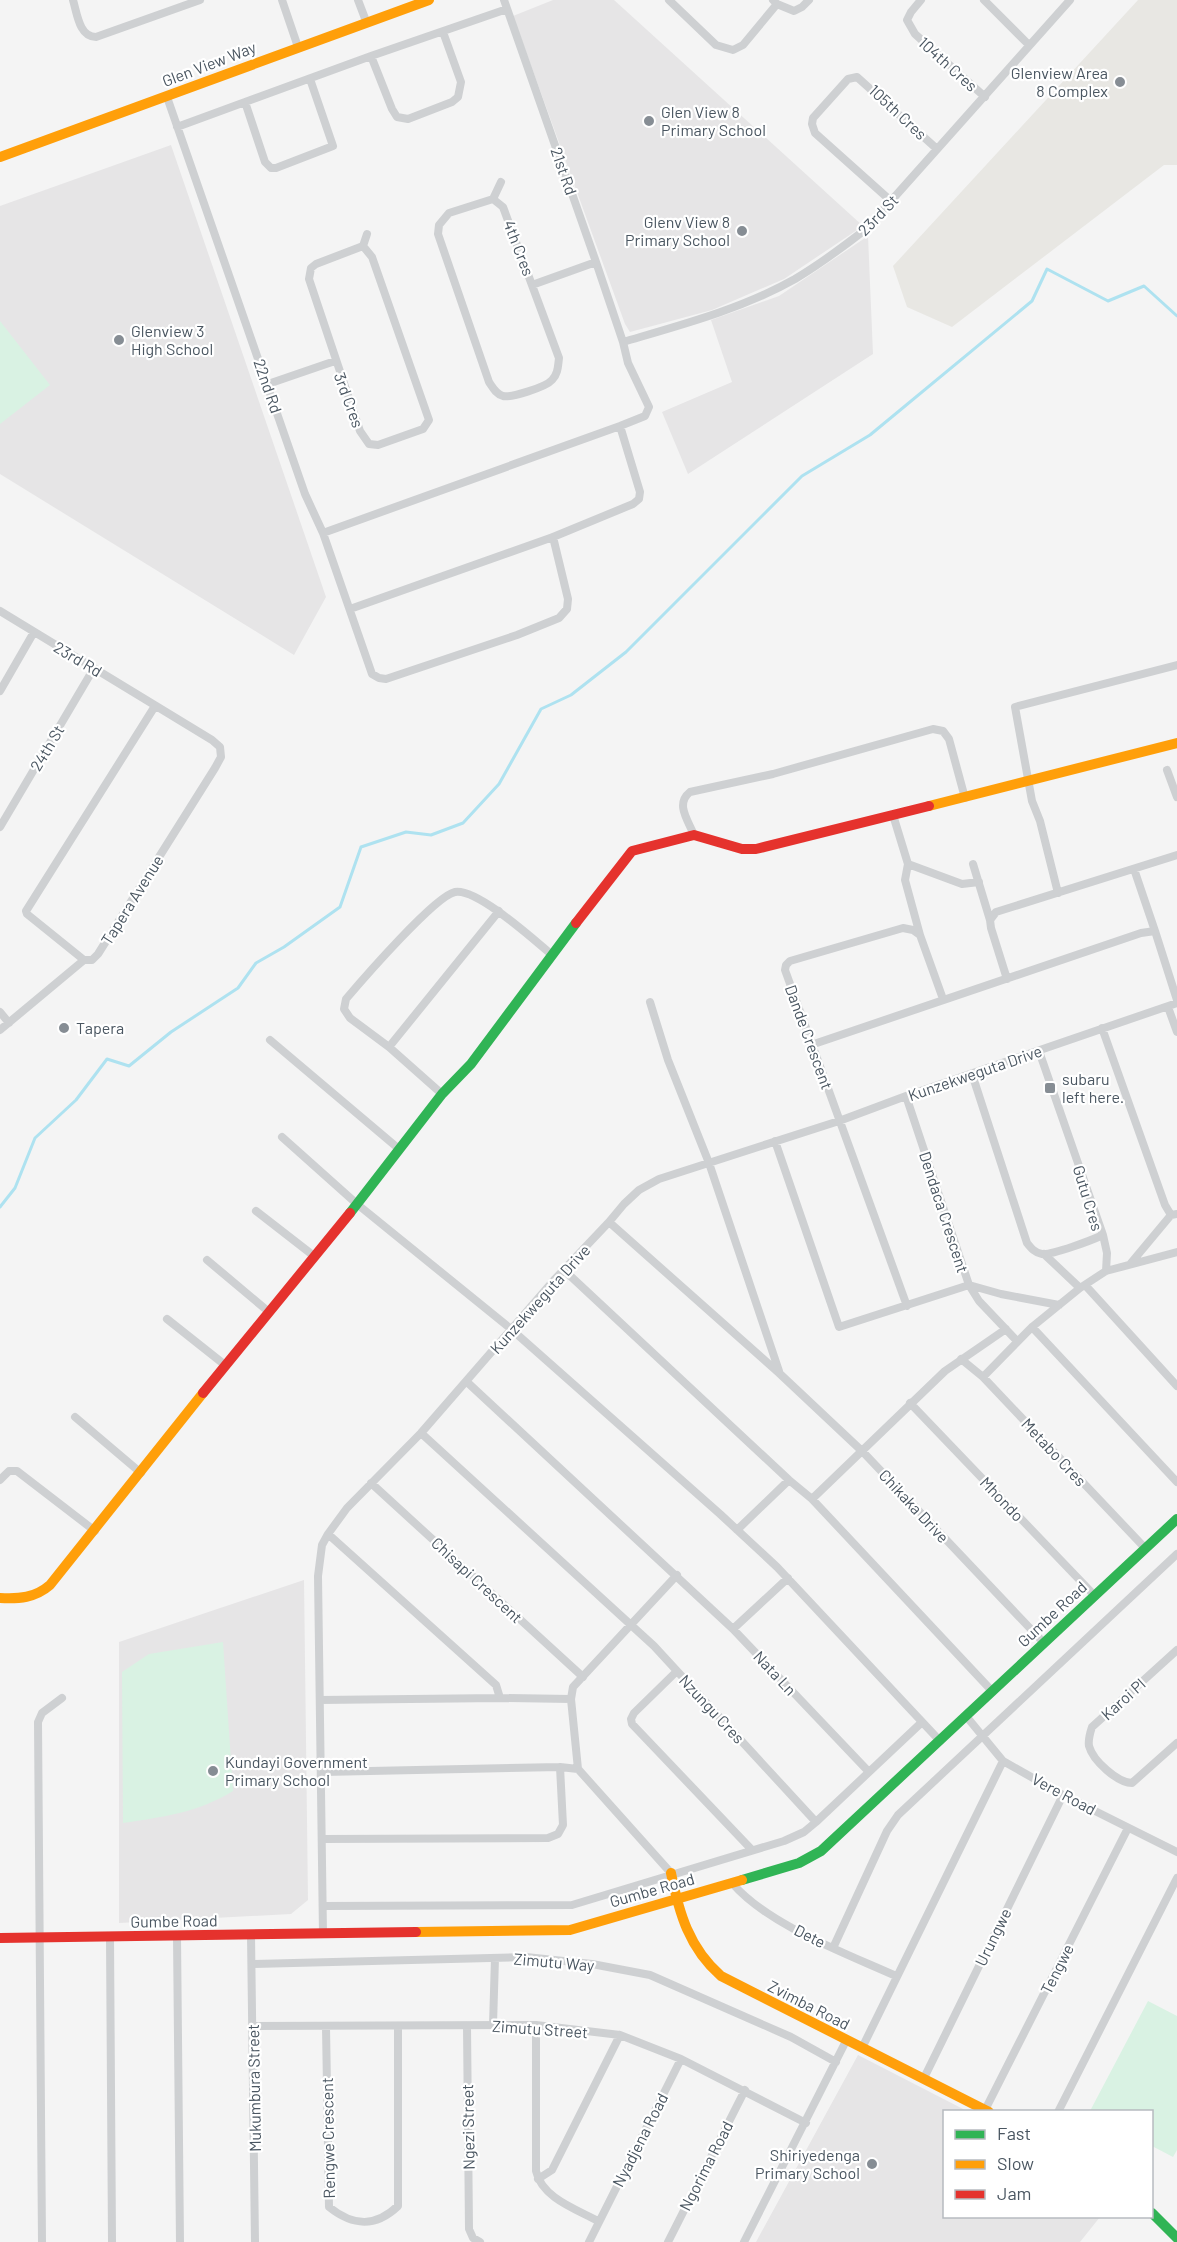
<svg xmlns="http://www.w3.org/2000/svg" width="1177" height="2242" viewBox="0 0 1177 2242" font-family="Barlow,sans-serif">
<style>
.commercial{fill:#e8e7e3}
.education{fill:#e6e5e6}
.green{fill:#d9f2e3}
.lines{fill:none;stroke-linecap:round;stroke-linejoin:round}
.stream{stroke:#aee2f0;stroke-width:3}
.street{stroke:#ced0d2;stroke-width:8}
.fast{stroke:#30b455;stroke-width:10}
.slow{stroke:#ff9f0a;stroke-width:10}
.jam{stroke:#e5322d;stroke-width:10}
.poi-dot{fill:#868d94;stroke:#fff;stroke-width:2}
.labels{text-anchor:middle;stroke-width:4.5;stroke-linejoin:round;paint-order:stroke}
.street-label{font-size:16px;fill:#4a5661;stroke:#fff}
.poi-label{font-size:16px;fill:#4a5661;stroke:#fff;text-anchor:start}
</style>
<rect width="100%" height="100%" fill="#f4f4f4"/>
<path class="commercial" d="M 1138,0 L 1177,0 L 1177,165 L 1164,165 L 952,327 L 907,307 L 893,266 Z"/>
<path class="education" d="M 553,0 L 614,0 L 863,226 L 784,279 L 712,310 L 630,332 L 625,324 L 513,16 Z
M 171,145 L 326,597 L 294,655 L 0,474 L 0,206 Z
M 868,236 L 873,354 L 688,474 L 662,412 L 732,382 L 711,320 L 779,296 Z
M 304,1580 L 308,1900 L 291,1914 L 119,1923 L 119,1642 Z
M 858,2055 L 967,2111 L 944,2112 L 944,2216 L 1100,2217 L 1080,2242 L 756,2242 Z"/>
<path class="green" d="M 0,321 L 50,385 L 0,424 Z
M 223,1642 L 233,1791 C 197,1813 163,1817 123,1823 L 122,1672 L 149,1654 Z
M 1148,2001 L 1177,2016 L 1177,2150 L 1173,2157 L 1152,2146 L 1152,2112 L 1090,2111 Z"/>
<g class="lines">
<path class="stream" d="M 0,1207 L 15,1188 L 35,1138 L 76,1100 L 107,1059 L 129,1066 L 171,1032 L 238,988 L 256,963 L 284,947 L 340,907 L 361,847 L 406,832 L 431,835 L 463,823 L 499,784 L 541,709 L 571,695 L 626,652 L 802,476 L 870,435 L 1032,301 L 1047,269 L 1108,301 L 1144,286 L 1177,316"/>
<path class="street" d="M 73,0 C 77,13 79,37 96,37 L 200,0
M 282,0 L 298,47
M 358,0 L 366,21
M 669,0 L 716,45 L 733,50 L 743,45 L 777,4 L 773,0
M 921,0 L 911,12 L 907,20 L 915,34 L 985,97
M 984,0 L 1029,45
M 777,4 L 794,11 L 802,7 L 809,0
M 371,56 L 392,109 L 397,117 L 408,119 L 452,102 L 458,97 L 461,82 L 443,32
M 167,97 L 305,494 L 323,533 L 372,674 L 379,678 L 386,679 L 517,635 L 559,618 L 567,609 L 568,599 L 553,537
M 245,102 L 265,162 L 271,168 L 276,168 L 333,146 L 310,79
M 177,127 L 371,56 L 507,9
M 493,199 L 503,207 L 559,358 C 558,366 558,374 552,380 C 546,387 511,398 503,396 C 496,394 493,388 489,382 L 438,234 L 439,225 L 449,213 Z
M 493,199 L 501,182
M 891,201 L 815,133 L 812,124 L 813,118 L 848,79 L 857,77 L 937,149
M 363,246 L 316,264 L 311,268 L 309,279 L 360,431 L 369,444 L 378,445 L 423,429 L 429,420 L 372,257 L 363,246 L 367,234
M 532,285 L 596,262
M 623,342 C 681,325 742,309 795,279 C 820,264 843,247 866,229 L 1070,0
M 268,384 L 335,361
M 323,533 L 620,426 L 645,416 L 649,407 L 628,363 L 623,342 L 596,262 L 504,0
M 350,609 L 553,537 L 633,504 L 639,499 L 640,492 L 620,426
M 0,611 L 212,740 L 220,747 L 221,757 L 215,768 L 98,954 L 92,960 L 84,960 L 27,914 L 26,911 L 155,706
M 0,691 L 34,632
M 1167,770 L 1177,797
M 893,815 L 908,864 L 905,880 L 920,935
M 0,827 L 94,668
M 694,835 C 688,820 675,804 690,792 L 773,774 L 933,729 L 943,731 L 949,739 L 965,798
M 908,864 L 962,884 L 979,882
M 973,864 L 990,920
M 1134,869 L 1155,931
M 1058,893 L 1040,821 L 1032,801 L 1015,707 L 1177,665
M 1007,979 L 991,928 L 990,920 L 996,912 L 1177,855
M 650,1002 L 668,1060 L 709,1163 L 779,1371
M 1168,1007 L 1177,1032
M 0,1012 L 9,1023
M 1102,1028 L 1165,1205 L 1171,1215 L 1177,1214
M 0,1030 L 84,960
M 270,1040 L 399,1149
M 811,1045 L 1141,933 L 1155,931 L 1177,1000
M 389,1047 L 499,911
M 972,1074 L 1027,1243 C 1031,1248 1035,1253 1042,1254 C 1053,1255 1092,1240 1103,1235 L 1039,1051
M 442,1094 L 389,1047 L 350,1018 L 344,1009 L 346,999 C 363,979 435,896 455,892 C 477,888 534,940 551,954
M 906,1096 L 969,1285 L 979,1301 L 1017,1341
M 282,1137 L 357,1204 L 511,1329 L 720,1514 L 777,1567 L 940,1741
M 775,1141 L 839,1327 L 969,1285
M 256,1211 L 314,1256
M 609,1222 L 779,1373 L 863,1452 L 1044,1643
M 1103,1235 L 1107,1253 L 1106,1271
M 1044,1254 L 1080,1288
M 207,1260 L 269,1312
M 1131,1263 L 1171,1215
M 564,1270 L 789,1480 L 812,1499 L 992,1691
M 969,1285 L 1001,1294 L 1059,1305
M 1085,1285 L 1177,1386
M 907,1306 L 785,970 L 786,965 L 790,961 L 903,928 L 913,930 L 920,935 L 943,999
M 167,1319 L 225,1365
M 1032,1327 L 1177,1482
M 961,1359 L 983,1377 L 1145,1548
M 983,1377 L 1032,1327 L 1080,1288 L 1106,1271 L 1177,1252
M 467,1382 L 733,1629 L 869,1772
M 910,1403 L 1094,1595
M 75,1417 L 141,1473
M 421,1433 L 654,1646 L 677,1671
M 0,1480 L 9,1471 L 17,1471 L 95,1531
M 371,1483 L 583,1677
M 812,1499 L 945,1371 L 1006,1329
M 737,1530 L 789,1480
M 328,1534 L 496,1685 L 500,1698
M 733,1629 L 788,1578
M 1177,1650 L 1092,1727 C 1090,1733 1088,1740 1089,1746 C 1093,1761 1118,1783 1132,1783 L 1177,1743
M 320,1700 L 500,1698 L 571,1699
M 966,1716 L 1003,1761 L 1063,1795 L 1177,1852
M 578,1769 L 571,1699 L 573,1687 L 677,1575
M 323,1772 L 560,1767 L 578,1769 L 671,1873
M 323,1839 L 548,1838 L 558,1834 L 563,1825 L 560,1767
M 752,1850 L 632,1724 L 631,1719 L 634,1713 L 677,1671 L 816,1822
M 732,1883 C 768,1925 845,1953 896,1976
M 323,1906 L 572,1905 L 784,1841 L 804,1832 L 816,1822 L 921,1723
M 323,1934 L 318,1576 L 322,1545 L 328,1534 L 347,1508 L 421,1433 L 555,1279 L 609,1222 L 624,1204 L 639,1190 L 659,1179 L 839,1121 L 906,1096 L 1177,1003
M 251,1935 L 255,2242
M 177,1936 L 180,2242
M 110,1937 L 112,2242
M 833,1948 L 887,1831 L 898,1815 L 1177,1554
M 253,1964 L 526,1957 L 592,1964 L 650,1975 L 791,2037 L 836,2062
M 493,2025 L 495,1958
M 536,2025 L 536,2171 C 542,2198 576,2209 598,2221
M 253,2026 L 536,2025 L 620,2035 L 681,2059 L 806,2123
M 467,2026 L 469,2229 L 473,2238 L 480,2242
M 326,2027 L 329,2207 C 354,2227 376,2227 398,2206 L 398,2026
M 862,2048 L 1003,1761
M 924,2078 L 1063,1795
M 985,2110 L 1128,1828
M 1058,2112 L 1177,1878
M 538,2179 L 552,2170 L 620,2035
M 42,2242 L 38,1722 L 42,1713 L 62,1698
M 589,2242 L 681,2059
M 668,2242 L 745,2090
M 744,2242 L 846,2041"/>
<path class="fast" d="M 350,1213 L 442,1094 L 471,1064 L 576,923
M 742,1880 L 799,1863 L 821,1851 L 1177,1519
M 1152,2213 L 1177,2238"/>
<path class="slow" d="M 0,157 L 429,0
M 929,806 L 1177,743
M 0,1598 C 19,1599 35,1598 50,1585 L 203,1393
M 671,1873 C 679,1913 689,1948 721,1976 L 989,2112
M 416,1932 L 570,1930 L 742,1880"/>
<path class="jam" d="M 576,923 L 632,851 L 694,835 L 742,849 L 756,849 L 929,806
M 203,1393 L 350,1213
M 0,1938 L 416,1932"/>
</g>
<g class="poi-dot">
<circle cx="1120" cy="82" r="6"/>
<circle cx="649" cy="121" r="6"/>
<circle cx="742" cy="231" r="6"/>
<circle cx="119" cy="340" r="6"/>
<circle cx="64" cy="1028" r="6"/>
<rect x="1044" y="1082" width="12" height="12" rx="3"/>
<circle cx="213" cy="1771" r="6"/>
<circle cx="872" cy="2164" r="6"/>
</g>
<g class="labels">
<g class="street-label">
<text transform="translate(209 64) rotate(-21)" y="6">Glen View Way</text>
<text transform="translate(948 64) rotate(42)" y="6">104th Cres</text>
<text transform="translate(898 112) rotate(43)" y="6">105th Cres</text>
<text transform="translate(564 171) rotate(71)" y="6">21st Rd</text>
<text transform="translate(878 215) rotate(-46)" y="6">23rd St</text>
<text transform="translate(519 248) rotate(69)" y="6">4th Cres</text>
<text transform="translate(268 386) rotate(71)" y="6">22nd Rd</text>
<text transform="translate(349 400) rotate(70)" y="6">3rd Cres</text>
<text transform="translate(78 659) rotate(31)" y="6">23rd Rd</text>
<text transform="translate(47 748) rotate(-59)" y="6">24th St</text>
<text transform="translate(132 900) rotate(-58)" y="6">Tapera Avenue</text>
<text transform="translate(809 1037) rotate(70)" y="6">Dande Crescent</text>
<text transform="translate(975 1073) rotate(-19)" y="6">Kunzekweguta Drive</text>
<text transform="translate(1088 1198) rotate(73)" y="6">Gutu Cres</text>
<text transform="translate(944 1212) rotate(72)" y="6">Dendaca Crescent</text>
<text transform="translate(540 1299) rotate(-48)" y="6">Kunzekweguta Drive</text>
<text transform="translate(1054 1452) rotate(47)" y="6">Metabo Cres</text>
<text transform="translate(1002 1499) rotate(46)" y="6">Mhondo</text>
<text transform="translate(914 1506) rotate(47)" y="6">Chikaka Drive</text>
<text transform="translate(477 1580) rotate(43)" y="6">Chisapi Crescent</text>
<text transform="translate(1052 1614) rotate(-43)" y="6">Gumbe Road</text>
<text transform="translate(775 1673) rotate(47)" y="6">Nata Ln</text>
<text transform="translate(1123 1699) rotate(-42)" y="6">Karoi Pl</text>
<text transform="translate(712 1709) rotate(47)" y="6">Nzungu Cres</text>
<text transform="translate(1064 1794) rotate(28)" y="6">Vere Road</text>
<text transform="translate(652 1890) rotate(-16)" y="6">Gumbe Road</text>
<text transform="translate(174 1921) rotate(-1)" y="6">Gumbe Road</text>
<text transform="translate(810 1936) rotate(27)" y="6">Dete</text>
<text transform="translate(993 1937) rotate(-64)" y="6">Urungwe</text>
<text transform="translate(554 1962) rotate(5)" y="6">Zimutu Way</text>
<text transform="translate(1057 1969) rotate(-63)" y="6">Tengwe</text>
<text transform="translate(809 2005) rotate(27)" y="6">Zvimba Road</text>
<text transform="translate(540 2029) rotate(4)" y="6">Zimutu Street</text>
<text transform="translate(254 2088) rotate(-91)" y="6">Mukumbura Street</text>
<text transform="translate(468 2127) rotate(-91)" y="6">Ngezi Street</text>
<text transform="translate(328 2138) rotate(-91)" y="6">Rengwe Crescent</text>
<text transform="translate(640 2140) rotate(-63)" y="6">Nyadjena Road</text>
<text transform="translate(706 2166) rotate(-63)" y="6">Ngorima Road</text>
</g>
<g class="poi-label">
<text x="1108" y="79" text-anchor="end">Glenview Area<tspan x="1108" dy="18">8 Complex</tspan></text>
<text x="661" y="118">Glen View 8<tspan x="661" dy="18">Primary School</tspan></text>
<text x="730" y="228" text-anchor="end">Glenv View 8<tspan x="730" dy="18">Primary School</tspan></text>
<text x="131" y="337">Glenview 3<tspan x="131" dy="18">High School</tspan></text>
<text x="76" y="1034">Tapera</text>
<text x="1062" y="1085">subaru<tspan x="1062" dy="18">left here.</tspan></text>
<text x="225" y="1768">Kundayi Government<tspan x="225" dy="18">Primary School</tspan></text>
<text x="860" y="2161" text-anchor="end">Shiriyedenga<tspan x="860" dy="18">Primary School</tspan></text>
</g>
</g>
<rect x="943" y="2110" width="210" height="108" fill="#ffffff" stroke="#b7bbc0" stroke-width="1.5"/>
<rect x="955" y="2130" width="30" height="9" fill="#30b455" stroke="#b7bbc0" stroke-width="1.5"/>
<text x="997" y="2140" font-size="18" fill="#4a5661">Fast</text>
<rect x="955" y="2160" width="30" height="9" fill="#ff9f0a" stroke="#b7bbc0" stroke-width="1.5"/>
<text x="997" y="2170" font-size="18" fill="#4a5661">Slow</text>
<rect x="955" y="2190" width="30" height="9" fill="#e5322d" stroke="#b7bbc0" stroke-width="1.5"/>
<text x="997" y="2200" font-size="18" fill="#4a5661">Jam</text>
</svg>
